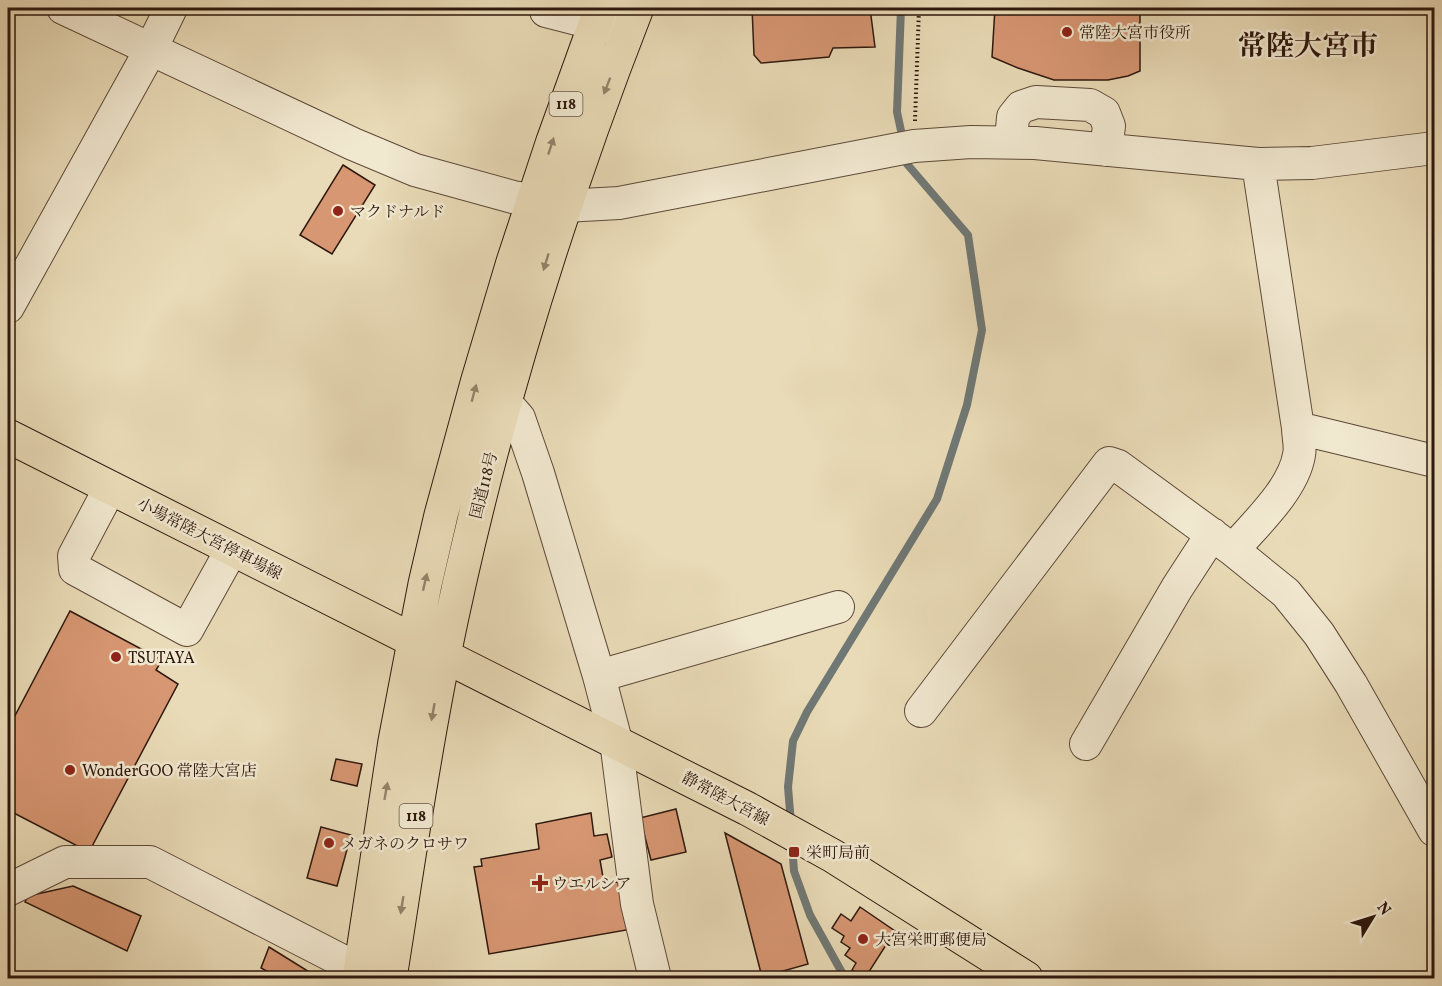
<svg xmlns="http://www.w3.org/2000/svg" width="1442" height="986" viewBox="0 0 1442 986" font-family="Vollkorn,'Noto Serif JP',serif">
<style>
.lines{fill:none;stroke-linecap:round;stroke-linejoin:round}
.stream{stroke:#707875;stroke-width:8}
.building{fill:#d79773;stroke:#2e180e;stroke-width:1.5}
.minor-casing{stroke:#5d4938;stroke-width:34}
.major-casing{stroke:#2e180e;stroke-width:35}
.highway-casing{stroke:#2e180e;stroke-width:35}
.path{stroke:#2e180e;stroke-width:4;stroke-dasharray:1.5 3;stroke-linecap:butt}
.minor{stroke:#f1e8d0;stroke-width:32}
.major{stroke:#e9dbb7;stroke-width:33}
.highway{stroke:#e9dbb7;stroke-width:33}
.oneway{fill:#95836b}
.poi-dot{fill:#8f2418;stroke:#f1e8d0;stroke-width:2}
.labels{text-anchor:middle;stroke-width:5;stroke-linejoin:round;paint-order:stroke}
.shield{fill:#f1e8d0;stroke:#685648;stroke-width:1.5}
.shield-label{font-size:15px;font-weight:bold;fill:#2e180e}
.poi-label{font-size:16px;fill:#2e180e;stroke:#f1e8d0;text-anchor:start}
.street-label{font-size:16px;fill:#2e180e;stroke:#f1e8d0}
.town-label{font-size:28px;font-weight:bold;fill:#2e180e;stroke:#f1e8d0}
</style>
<rect width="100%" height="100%" fill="#e9dbb7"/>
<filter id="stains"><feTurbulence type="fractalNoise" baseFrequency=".00333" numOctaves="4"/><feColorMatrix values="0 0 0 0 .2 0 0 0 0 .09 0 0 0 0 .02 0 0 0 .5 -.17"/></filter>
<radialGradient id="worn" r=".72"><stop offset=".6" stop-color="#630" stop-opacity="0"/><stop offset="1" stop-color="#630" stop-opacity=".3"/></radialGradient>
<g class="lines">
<path class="stream" d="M 901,8 L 897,112 L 903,140
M 791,823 L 788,787 L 793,741 L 807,712 L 937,499 L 967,405 L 982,330 L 968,235 L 907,164 L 905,155
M 792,844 L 794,871 L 810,915 L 845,978"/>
</g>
<path class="building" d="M 752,8 L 870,8 L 875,47 L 833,48 L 829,57 L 761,63 L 754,55 Z
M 995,8 L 1140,8 L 1140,71 L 1128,76 L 1108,80 L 1054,80 L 1018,68 L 992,57 Z
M 343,165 L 375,185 L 332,254 L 300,235 Z
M 70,611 L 162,660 L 156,670 L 178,684 L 89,852 L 8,810 L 8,729 Z
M 336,759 L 362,764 L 357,786 L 331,780 Z
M 676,809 L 686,852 L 651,860 L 640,818 Z
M 591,813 L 594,836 L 607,834 L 612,857 L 600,860 L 604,883 L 619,882 L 632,929 L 489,954 L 474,867 L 482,866 L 481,859 L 539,849 L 536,824 Z
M 321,827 L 351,835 L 337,886 L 307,878 Z
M 725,833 L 781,864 L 808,964 L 762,977 Z
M 73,886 L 141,916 L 127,951 L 25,902 L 28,896 Z
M 860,907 L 895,931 L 865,978 L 852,970 L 856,963 L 845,955 L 850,948 L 841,942 L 844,936 L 832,928 L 841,914 L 851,921 Z
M 269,947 L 319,978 L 279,978 L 261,968 Z"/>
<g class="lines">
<g class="minor-casing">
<path id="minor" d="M 63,8 L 353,144 L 415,170 L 513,197 L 564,206 L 619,203 L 914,146 L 971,142 L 1035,143 L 1258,164 L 1312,163 L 1434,148
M 546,8 L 546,11 L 620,30
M 1011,142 L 1013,117 L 1021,107 L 1036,102 L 1090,105 L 1104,113 L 1109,126 L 1106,150
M 1258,164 L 1298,428 C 1298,436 1301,447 1299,455 C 1293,490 1255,524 1233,550 L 1286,593 L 1319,634 L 1351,684 L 1434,830
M 8,307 L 151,49 L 171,8
M 504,401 L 519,418 L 538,473 L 599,676 L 616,741 L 637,904 L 655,978
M 1298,428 L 1434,461
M 110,488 L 74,556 L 75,569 L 187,630 L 232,549
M 599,676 L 838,607
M 921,711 L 1109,463 L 1118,466 L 1233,550
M 1086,744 L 1177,588 L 1212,534
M 8,890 L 65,862 L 150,862 L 360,970"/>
</g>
<g class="major-casing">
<path id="major" d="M 8,436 L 748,809 L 833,856 L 1026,978"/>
</g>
<g class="highway-casing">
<path id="highway" d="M 359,978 L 395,741 L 425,584 L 441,515 L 477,383 L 513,262 L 553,141 L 601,8
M 390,978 C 407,871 422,762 444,655 C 489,433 555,218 637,8"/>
</g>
<path class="path" d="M 915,121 L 919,8"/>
<use href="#minor" class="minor"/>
<use href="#major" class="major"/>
<use href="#highway" class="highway"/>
</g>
<defs><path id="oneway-solid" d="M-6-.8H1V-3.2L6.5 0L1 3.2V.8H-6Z" transform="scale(1.5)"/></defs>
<g class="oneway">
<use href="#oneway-solid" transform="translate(607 86) rotate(111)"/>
<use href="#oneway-solid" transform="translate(551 146) rotate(-72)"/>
<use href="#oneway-solid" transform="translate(546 262) rotate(107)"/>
<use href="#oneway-solid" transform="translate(474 393) rotate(-75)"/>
<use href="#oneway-solid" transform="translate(425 582) rotate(-77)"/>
<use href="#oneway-solid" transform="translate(433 712) rotate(100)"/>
<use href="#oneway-solid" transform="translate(386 791) rotate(-80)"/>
<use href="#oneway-solid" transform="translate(402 905) rotate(99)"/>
</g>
<g class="poi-dot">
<circle cx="1067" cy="32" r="6"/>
<circle cx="338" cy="211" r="6"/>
<circle cx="116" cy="657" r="6"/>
<circle cx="70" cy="770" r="6"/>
<circle cx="329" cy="843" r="6"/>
<rect x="788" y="846" width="12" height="12" rx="3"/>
<path d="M537 874h6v6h6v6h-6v6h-6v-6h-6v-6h6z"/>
<circle cx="863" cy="939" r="6"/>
</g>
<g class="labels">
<g class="shield">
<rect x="549.5" y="92" width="33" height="24" rx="4.5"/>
<rect x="399.5" y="804" width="33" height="24" rx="4.5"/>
</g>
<g class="shield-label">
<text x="566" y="109">118</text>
<text x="416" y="821">118</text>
</g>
<g class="poi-label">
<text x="1079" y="38">常陸大宮市役所</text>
<text x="350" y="217">マクドナルド</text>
<text x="128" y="663">TSUTAYA</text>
<text x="82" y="776">WonderGOO 常陸大宮店</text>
<text x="341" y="849">メガネのクロサワ</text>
<text x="806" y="858">栄町局前</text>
<text x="552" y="889">ウエルシア</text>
<text x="875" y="945">大宮栄町郵便局</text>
</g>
<g class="street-label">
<text transform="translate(483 485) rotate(-76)" y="6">国道118号</text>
<text transform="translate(210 538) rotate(27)" y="6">小場常陸大宮停車場線</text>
<text transform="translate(726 798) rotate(28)" y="6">静常陸大宮線</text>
</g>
<g class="town-label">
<text x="1308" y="55">常陸大宮市</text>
</g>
</g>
<rect width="1442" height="986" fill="none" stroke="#e9dbb7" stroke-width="30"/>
<rect x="9" y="9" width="1424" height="968" fill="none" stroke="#2e180e" stroke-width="3"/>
<rect x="15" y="15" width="1412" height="956" fill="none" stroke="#2e180e" stroke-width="1.5"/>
<g transform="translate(1373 917) rotate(52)" stroke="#f1e8d0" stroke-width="4.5" paint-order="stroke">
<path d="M0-4.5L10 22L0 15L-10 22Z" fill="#2e180e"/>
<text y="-9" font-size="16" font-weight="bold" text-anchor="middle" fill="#2e180e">N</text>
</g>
<rect width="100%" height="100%" filter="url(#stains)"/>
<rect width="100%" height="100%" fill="url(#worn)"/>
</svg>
